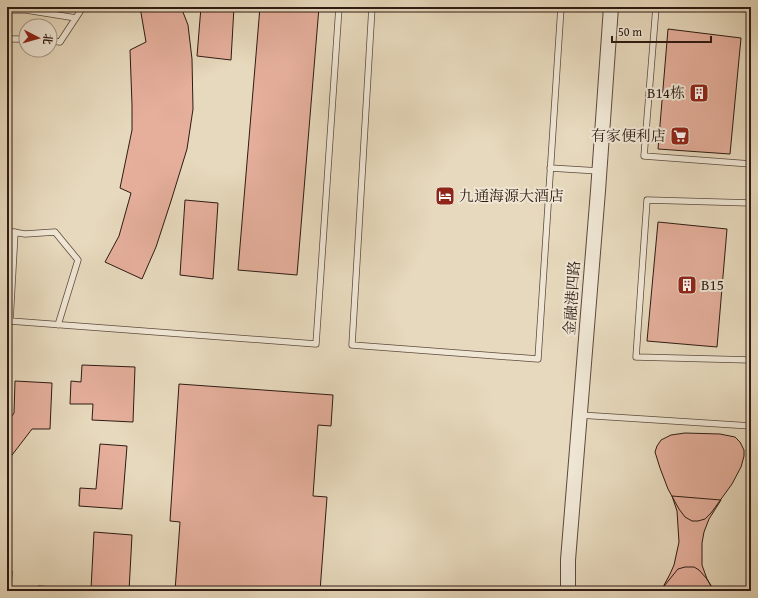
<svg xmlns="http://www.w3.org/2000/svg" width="758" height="598" viewBox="0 0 758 598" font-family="'Gentium Book Plus','Noto Serif SC',serif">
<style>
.building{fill:#e5af9c;stroke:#2e1b13}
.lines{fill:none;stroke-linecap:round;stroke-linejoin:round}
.service-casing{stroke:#5c4a3e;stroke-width:7}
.tertiary-casing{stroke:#5c4a3e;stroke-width:16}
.service{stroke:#efe6d4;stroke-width:5.5}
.tertiary{stroke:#efe6d4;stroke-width:14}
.labels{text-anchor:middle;stroke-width:4;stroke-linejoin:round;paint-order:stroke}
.poi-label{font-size:15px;fill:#2e1b13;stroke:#efe6d4;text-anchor:end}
.street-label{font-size:15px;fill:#2e1b13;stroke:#efe6d4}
</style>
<rect width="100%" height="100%" fill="#e7d9bd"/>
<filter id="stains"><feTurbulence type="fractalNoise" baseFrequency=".005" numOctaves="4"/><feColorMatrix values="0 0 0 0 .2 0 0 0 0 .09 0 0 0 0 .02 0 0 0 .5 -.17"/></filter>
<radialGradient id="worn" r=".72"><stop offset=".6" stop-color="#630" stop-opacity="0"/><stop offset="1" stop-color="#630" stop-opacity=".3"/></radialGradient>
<path class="building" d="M 140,7 L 181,7 L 188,25 L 192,59 L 193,109 L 187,149 L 171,201 L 156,247 L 142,279 L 105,262 L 119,236 L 131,193 L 120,188 L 132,130 L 132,105 L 130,50 L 146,42 Z
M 201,7 L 234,7 L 231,60 L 197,56 Z
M 260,7 L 319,7 L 297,275 L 238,270 Z
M 668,29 L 741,38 L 730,154 L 658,149 Z
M 185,200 L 218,203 L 213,279 L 180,275 Z
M 658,222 L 727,229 L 717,347 L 647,341 Z
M 82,365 L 135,367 L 133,422 L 92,420 L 93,404 L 70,404 L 71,381 L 81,382 Z
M 15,381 L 52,383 L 50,429 L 32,429 L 9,459 L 7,486 L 7,423 L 14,413 Z
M 179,384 L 333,395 L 331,426 L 318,425 L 313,496 L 327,497 L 320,591 L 175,591 L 180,522 L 170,521 Z
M 685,433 L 720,434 L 735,437 L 740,442 L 744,450 L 744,456 L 741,467 L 732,484 L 711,513 L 705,519 L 698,521 L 692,521 L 685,517 L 679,509 L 668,489 L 660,468 L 655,452 L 657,446 L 661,440 L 671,435 Z
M 100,444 L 127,446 L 122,509 L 79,506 L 80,488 L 96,489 Z
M 672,496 L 721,500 L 709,519 L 704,532 L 702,543 L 702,565 L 707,579 L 714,591 L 662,589 L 670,574 L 674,565 L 679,542 L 677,511 Z
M 94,532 L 132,535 L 129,591 L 38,591 L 38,586 L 91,589 Z
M 685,567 L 694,567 L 699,570 L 707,579 L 714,591 L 660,591 L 678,569 Z
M 7,571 L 12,571 L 11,591 L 7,591 Z"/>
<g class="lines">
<g class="service-casing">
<path id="service" d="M 372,7 L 352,345 L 538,359 L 561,7
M 656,7 L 644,156 L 751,164
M 700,7 L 751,9
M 7,10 L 26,10 L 76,18
M 7,39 L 26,39
M 50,41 L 60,42 L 83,7
M 550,168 L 599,171
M 751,203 L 647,200 L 636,357 L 751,360
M 7,231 L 25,234 L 55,232 L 78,260 L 58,325
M 15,232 L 10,321 L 316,344 L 339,7
M 580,415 L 751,426"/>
</g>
<g class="tertiary-casing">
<path id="tertiary" d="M 568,591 L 568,560 L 598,191 L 611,7"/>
</g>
<use href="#service" class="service"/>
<use href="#tertiary" class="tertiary"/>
</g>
<defs>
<g id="building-square" transform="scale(1)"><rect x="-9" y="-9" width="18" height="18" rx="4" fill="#8f2418" stroke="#efe6d4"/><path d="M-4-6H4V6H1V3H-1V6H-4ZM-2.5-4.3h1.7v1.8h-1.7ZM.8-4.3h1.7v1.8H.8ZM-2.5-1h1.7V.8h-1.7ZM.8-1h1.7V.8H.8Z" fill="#fff"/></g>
<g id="supermarket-square" transform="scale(1)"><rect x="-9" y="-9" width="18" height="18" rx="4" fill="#8f2418" stroke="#efe6d4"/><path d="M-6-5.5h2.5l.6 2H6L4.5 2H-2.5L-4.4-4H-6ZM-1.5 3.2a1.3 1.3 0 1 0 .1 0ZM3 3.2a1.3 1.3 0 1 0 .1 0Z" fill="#fff"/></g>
<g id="hotel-square" transform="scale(1)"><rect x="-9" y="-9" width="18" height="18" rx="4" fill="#8f2418" stroke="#efe6d4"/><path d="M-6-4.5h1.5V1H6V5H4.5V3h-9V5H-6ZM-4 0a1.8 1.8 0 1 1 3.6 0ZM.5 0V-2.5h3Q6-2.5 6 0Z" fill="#fff"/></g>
</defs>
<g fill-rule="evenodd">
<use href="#building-square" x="699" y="93"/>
<use href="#supermarket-square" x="680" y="136"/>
<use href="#hotel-square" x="445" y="196"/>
<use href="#building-square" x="687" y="285"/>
</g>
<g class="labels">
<g class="poi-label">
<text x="685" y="98">B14栋</text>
<text x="666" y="141">有家便利店</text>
<text x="459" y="201" text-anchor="start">九通海源大酒店</text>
<text x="701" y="290" text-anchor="start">B15</text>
</g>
<g class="street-label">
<text transform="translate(572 298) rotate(-86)" y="5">金融港四路</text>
</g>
</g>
<rect width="758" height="598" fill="none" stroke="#e7d9bd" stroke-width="24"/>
<rect x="8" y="8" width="742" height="582" fill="none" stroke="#2e1b13" stroke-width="2"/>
<rect x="12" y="12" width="734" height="574" fill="none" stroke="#2e1b13"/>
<g transform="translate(38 38) rotate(96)"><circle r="19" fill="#efe6d4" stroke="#a29587"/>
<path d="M0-3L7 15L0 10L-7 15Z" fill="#8f2418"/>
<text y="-6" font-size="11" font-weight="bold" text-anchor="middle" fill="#2e1b13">北</text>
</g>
<path d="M612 36v6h99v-6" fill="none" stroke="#2e1b13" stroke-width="2"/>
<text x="618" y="36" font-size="12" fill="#2e1b13" stroke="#efe6d4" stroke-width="3" paint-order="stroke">50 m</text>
<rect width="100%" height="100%" filter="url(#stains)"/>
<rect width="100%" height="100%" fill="url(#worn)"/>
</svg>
